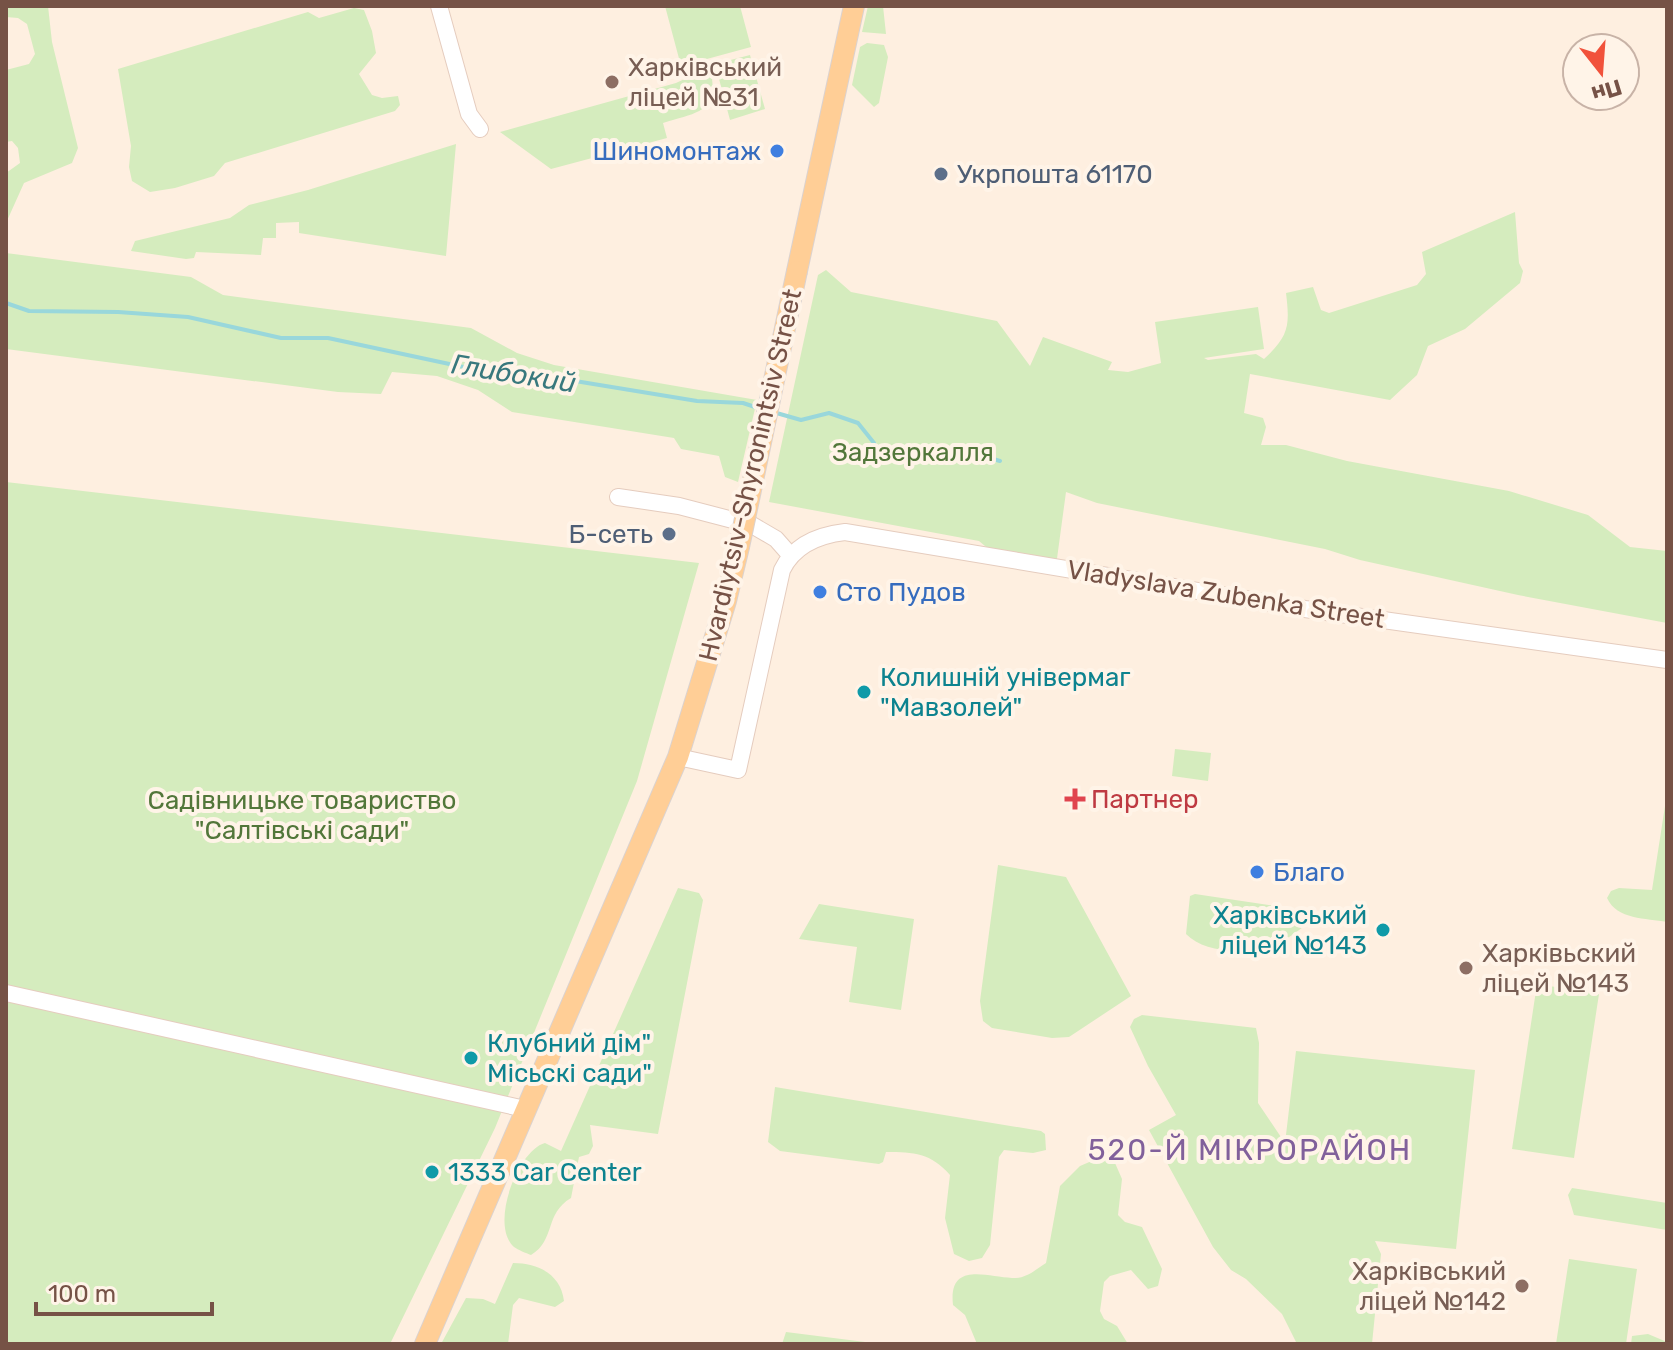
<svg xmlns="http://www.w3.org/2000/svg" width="1673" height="1350" viewBox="0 0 1673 1350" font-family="Rubik,sans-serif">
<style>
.green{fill:#d5ecbe}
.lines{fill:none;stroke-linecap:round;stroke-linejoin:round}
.stream{stroke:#99d7db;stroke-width:4}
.minor-casing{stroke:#e5ccbe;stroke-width:18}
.major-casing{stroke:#dbd2cf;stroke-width:22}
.minor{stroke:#fff;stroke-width:16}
.major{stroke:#ffce96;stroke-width:20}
.major-bridge-casing{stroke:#dbd2cf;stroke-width:22;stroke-linecap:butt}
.major-bridge{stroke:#ffce96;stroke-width:20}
.education-dot{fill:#8d6e63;stroke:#fff4e8;stroke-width:3}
.shop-dot{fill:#3f7fe0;stroke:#fff4e8;stroke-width:3}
.service-dot{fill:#5c6f8a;stroke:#fff4e8;stroke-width:3}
.culture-dot{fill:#0f9aa8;stroke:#fff4e8;stroke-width:3}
.health-dot{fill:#e0444e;stroke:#fff4e8;stroke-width:3}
.labels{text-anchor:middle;stroke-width:8;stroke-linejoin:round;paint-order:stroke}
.education-label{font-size:26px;fill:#785e54;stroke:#fff4e8;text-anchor:start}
.shop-label{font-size:26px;fill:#366cbe;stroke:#fff4e8;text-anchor:start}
.service-label{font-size:26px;fill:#4e5e75;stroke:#fff4e8;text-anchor:start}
.park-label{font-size:26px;fill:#52773a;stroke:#fff4e8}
.street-label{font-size:26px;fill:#765246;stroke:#fff4e8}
.culture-label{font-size:26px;fill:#0d838f;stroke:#fff4e8;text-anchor:start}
.health-label{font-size:26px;fill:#be3a42;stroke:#fff4e8;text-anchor:start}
.water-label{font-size:28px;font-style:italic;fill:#38787d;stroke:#fff4e8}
.quarter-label{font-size:30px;letter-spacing:2px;fill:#81609b;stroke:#fff4e8}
</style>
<rect width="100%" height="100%" fill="#feefe0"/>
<path class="green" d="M 6,6 L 48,6 L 52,42 L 78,148 L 72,163 L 24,183 L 6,223 L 6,173 L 20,163 L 18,148 L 12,141 L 6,142 L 6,70 L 29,64 L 35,54 L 27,24 L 18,18 L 6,17 Z
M 665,6 L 740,6 L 751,47 L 681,66 Z
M 868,6 L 883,6 L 886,34 L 862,32 Z
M 354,8 L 364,10 L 372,31 L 376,53 L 359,74 L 372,95 L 382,98 L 398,96 L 400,105 L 395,111 L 225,163 L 214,176 L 175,188 L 150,192 L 132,181 L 129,167 L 131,146 L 118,69 L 308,12 L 319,18 Z
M 867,43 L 884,45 L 888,57 L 879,103 L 874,107 L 852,85 L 860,47 Z
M 750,55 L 765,109 L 730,120 L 715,64 Z
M 710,67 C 720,112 700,112 663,123 L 667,138 L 551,169 L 500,132 L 676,83 Z
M 456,144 L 446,256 L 299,233 L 299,222 L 276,223 L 276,238 L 263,238 L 261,255 L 196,252 L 194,258 L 186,259 L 131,251 L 135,241 L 230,218 L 249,205 L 308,190 Z
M 1515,212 L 1519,263 L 1523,271 L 1520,283 L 1465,329 L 1428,346 L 1417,375 L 1390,400 L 1250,374 L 1244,413 L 1263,418 L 1266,427 L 1261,445 L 1286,445 L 1347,461 L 1509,491 L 1588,515 L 1630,547 L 1667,551 L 1667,623 L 1518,595 L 1360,560 L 1325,549 L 1097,503 L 1066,492 L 1056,566 L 997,556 L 979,541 L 769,502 L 818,275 L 826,270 L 851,292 L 997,321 L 1030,366 L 1043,337 L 1112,362 L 1108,370 L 1128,372 L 1161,363 L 1155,322 L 1258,307 L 1264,349 L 1204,358 L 1208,360 L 1256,354 L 1264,359 C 1289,336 1290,326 1286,293 L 1313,287 L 1321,310 L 1329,313 L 1417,285 L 1426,274 L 1422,252 Z
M 6,253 L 191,277 L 223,295 L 471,328 L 517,353 L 554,365 L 757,400 L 738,482 L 725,477 L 719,456 L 681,449 L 674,438 L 512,412 L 478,390 L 437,376 L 392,372 L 381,394 L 338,392 L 6,349 Z
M 6,482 L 699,563 L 637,781 L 495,1128 L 390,1344 L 6,1344 Z
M 1175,749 L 1211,753 L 1208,781 L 1172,776 Z
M 1667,793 L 1667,922 C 1646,918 1617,920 1607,898 L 1611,891 L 1619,888 L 1652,890 Z
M 998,865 L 1066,877 L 1131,996 L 1069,1037 L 1052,1038 L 992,1028 L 983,1021 L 980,1001 Z
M 678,888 L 699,893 L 703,900 L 658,1134 L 590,1125 L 593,1146 L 589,1154 L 579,1157 L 571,1198 C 544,1214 556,1240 531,1255 C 526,1253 518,1250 514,1247 C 489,1225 518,1150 545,1143 L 561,1151 Z
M 1195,894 L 1308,911 L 1303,927 C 1296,932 1289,938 1282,941 C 1256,954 1207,956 1186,934 L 1190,896 Z
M 819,904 L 914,919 L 901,1010 L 849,1002 L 857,947 L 799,939 Z
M 1537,984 L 1599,994 L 1574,1158 L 1512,1149 Z
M 1142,1015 L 1256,1028 L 1259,1043 L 1258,1103 L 1285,1143 L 1296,1051 L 1475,1070 L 1456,1249 L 1375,1241 L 1381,1254 L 1372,1344 L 1297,1344 L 1282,1314 L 1246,1279 L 1231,1270 L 1213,1247 L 1149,1130 L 1176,1115 L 1148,1066 L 1130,1027 L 1134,1019 Z
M 775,1087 L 1041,1131 L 1045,1134 L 1046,1150 L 1033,1153 L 1004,1150 L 999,1157 L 990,1245 L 982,1258 L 969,1261 L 954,1254 L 945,1218 L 950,1175 C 931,1153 914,1152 886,1152 L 883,1162 L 879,1164 L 780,1151 L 768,1142 Z
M 1101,1157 L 1115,1163 L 1122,1179 L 1118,1215 L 1125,1222 L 1142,1227 L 1162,1269 L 1158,1286 L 1148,1289 L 1131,1270 L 1110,1276 L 1104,1282 L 1100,1311 L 1104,1319 L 1117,1326 L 1128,1344 L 977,1344 L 965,1315 L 953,1305 C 948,1261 987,1277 1012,1278 C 1026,1279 1035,1270 1046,1263 L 1060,1186 L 1080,1166 Z
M 1572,1188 L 1667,1203 L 1667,1230 L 1574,1215 L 1568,1195 Z
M 1569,1259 L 1637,1269 L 1626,1344 L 1556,1344 Z
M 513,1263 C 539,1263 561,1275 564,1301 L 555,1307 L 519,1298 L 513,1305 L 508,1344 L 441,1344 L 466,1298 L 483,1299 L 495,1304 Z
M 786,1332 L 881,1344 L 782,1344 Z
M 1648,1334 L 1667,1342 L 1667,1344 L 1631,1344 L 1632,1336 Z"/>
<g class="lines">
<path class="stream" d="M 6,303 L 29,311 L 118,312 L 188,317 L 281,338 L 328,338 L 482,371 L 569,380 L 697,401 L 743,403 L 761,409
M 773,412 L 801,420 L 829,413 L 858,423 L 874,443 L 879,456 C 912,467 905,453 929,449 C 953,446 977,454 1000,461"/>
<g class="minor-casing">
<path id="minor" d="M 439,6 L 469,114 L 480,129
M 618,497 L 679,506 L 752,525 L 776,539 L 791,556
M 678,757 L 738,770 L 782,570 C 794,545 819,535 845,532 L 1305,609 L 1667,660
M 6,993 L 525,1109"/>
</g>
<g class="major-casing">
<path id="major" d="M 797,271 L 854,6
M 425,1344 L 678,757 L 726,601 L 739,547"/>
</g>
<use href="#minor" class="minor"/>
<use href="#major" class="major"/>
<g class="major-bridge-casing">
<path id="major-bridge" d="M 739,547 L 797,271"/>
</g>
<use href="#major-bridge" class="major-bridge"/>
</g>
<g class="education-dot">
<circle cx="612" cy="82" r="8"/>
<circle cx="1466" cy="968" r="8"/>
<circle cx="1522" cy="1286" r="8"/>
</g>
<g class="shop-dot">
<circle cx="777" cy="151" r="8"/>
<circle cx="820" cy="592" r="8"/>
<circle cx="1257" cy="872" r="8"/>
</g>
<g class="service-dot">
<circle cx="941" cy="174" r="8"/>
<circle cx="669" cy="534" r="8"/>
</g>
<g class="culture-dot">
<circle cx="864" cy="692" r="8"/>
<circle cx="1383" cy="930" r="8"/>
<circle cx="471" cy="1058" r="8"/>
<circle cx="432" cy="1172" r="8"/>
</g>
<path class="health-dot" d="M1071 787h8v8h8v8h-8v8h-8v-8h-8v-8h8z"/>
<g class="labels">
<g class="education-label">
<text x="628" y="76">Харківський<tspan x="628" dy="30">ліцей №31</tspan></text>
<text x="1482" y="962">Харківьский<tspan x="1482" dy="30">ліцей №143</tspan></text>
<text x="1506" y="1280" text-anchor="end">Харківський<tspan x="1506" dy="30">ліцей №142</tspan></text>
</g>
<g class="shop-label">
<text x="761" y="160" text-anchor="end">Шиномонтаж</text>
<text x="836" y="601">Сто Пудов</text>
<text x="1273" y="881">Благо</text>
</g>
<g class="service-label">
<text x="957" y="183">Укрпошта 61170</text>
<text x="653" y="543" text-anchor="end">Б-сеть</text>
</g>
<g class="park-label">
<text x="913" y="461">Задзеркалля</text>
<text x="302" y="809">Садівницьке товариство<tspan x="302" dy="30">"Салтівські сади"</tspan></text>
</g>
<g class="street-label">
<text transform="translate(750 475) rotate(-77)" y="9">Hvardiytsiv-Shyronintsiv Street</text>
<text transform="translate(1226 594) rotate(9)" y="9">Vladyslava Zubenka Street</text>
</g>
<g class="culture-label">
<text x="880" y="686">Колишній універмаг<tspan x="880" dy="30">"Мавзолей"</tspan></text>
<text x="1367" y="924" text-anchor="end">Харківський<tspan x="1367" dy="30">ліцей №143</tspan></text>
<text x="487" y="1052">Клубний дім"<tspan x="487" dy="30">Місьскі сади"</tspan></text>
<text x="448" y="1181">1333 Car Center</text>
</g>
<g class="health-label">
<text x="1091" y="808">Партнер</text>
</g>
<g class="water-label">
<text transform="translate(514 373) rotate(9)" y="10">Глибокий</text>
</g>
<g class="quarter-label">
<text x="1250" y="1160">520-Й МІКРОРАЙОН</text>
</g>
</g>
<rect width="1673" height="1350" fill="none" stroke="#765246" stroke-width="16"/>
<g transform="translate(1601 72) rotate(163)"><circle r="38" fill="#fff4e8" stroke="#c8b3a7" stroke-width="2"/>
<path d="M0-6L14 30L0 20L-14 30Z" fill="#f1523b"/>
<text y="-12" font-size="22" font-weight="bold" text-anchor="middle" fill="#765246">Пн</text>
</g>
<path d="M36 1302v12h176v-12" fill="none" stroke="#765246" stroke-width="4"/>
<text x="48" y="1302" font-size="24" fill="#765246" stroke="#fff4e8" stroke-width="6" paint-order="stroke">100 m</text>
</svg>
